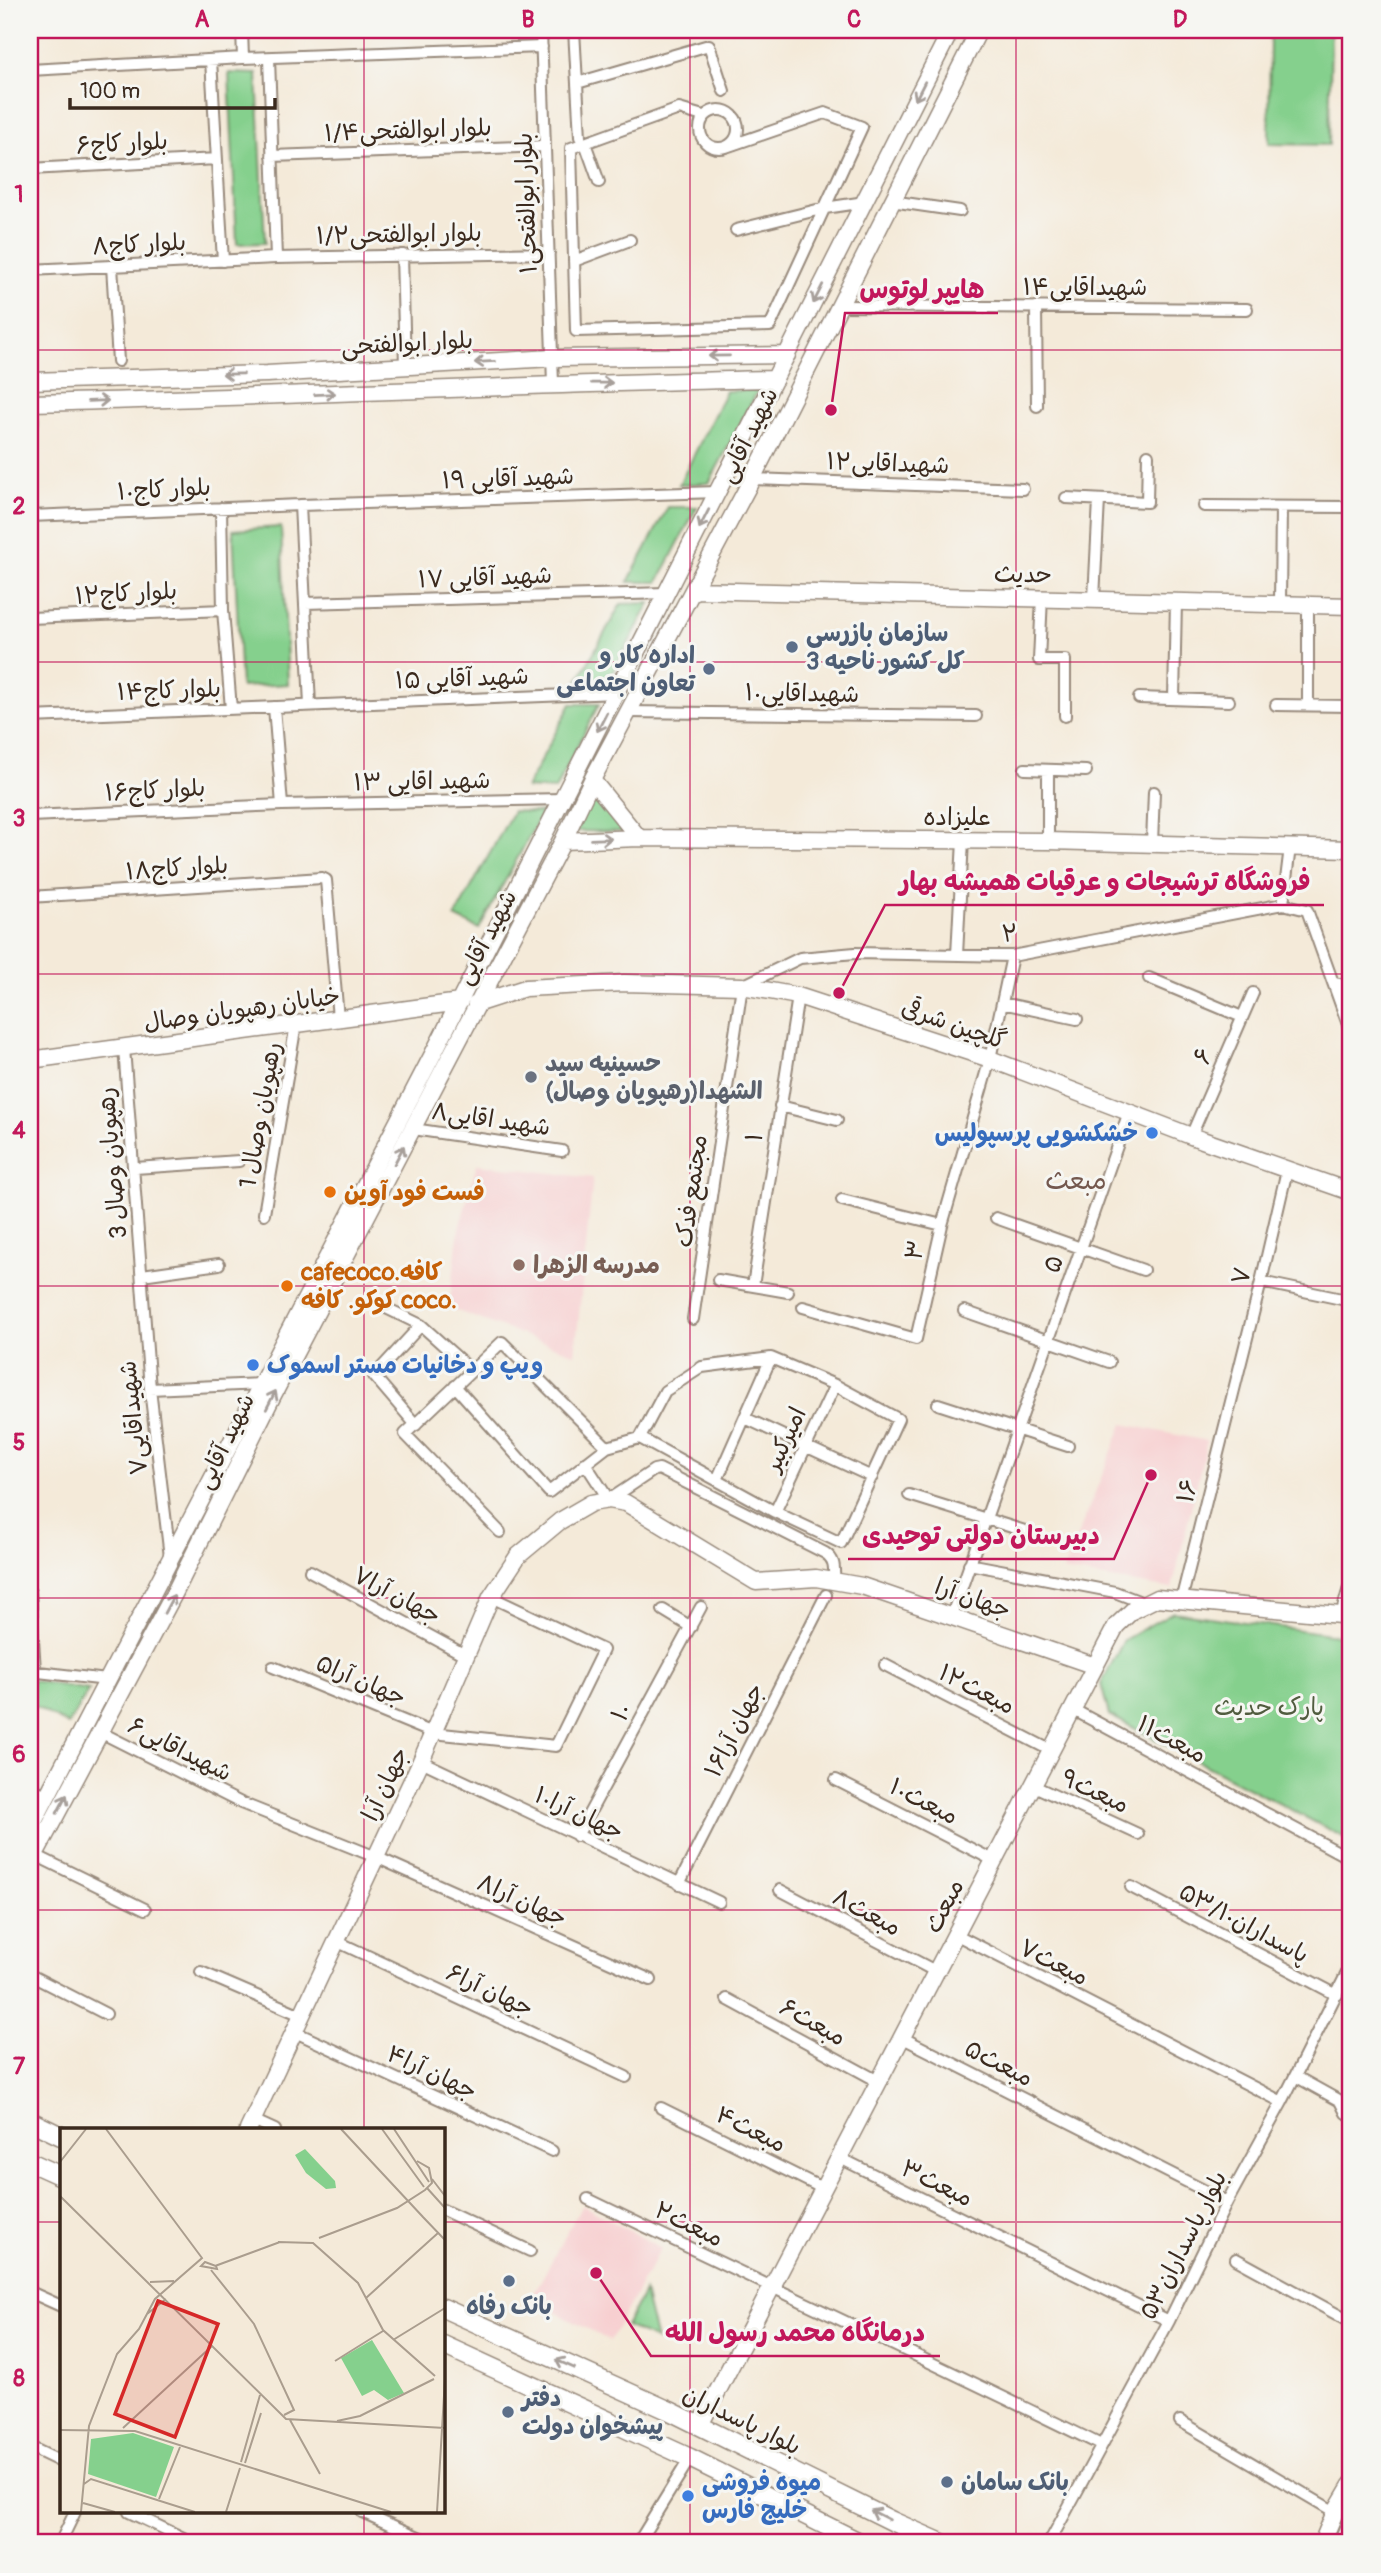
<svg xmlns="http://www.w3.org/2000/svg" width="1381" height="2573" viewBox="0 0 1381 2573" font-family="Pangolin,'Playpen Sans Arabic',sans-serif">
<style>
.built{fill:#f7cfd0}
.green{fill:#85d08d;stroke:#607d56;stroke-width:2}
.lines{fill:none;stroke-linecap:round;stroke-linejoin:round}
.street-casing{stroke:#988a7c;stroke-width:14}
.secondary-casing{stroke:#988a7c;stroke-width:19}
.primary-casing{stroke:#988a7c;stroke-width:21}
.street{stroke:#fff;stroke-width:10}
.secondary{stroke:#fff;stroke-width:16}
.primary{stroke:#fff;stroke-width:18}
.oneway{stroke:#a79f9a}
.grid{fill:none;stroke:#c2185b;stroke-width:2;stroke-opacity:0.55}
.service-dot{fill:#5c6f8a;stroke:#f6f6f2;stroke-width:2.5}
.worship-dot{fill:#6b7280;stroke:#f6f6f2;stroke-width:2.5}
.shop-dot{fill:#3f7fe0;stroke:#f6f6f2;stroke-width:2.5}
.food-dot{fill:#e8710a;stroke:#f6f6f2;stroke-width:2.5}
.education-dot{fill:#8d6e63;stroke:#f6f6f2;stroke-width:2.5}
.labels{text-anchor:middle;stroke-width:6;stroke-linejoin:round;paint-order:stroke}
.street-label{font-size:24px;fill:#3b2a1e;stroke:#f6f6f2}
.service-label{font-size:24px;font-weight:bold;fill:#4e5e75;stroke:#f6f6f2;text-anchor:start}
.worship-label{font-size:24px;font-weight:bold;fill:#5b616d;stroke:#f6f6f2;text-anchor:start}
.shop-label{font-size:24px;font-weight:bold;fill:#366cbe;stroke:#f6f6f2;text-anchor:start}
.food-label{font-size:24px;font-weight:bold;fill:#c56008;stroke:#f6f6f2;text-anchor:start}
.education-label{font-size:24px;font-weight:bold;fill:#785e54;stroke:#f6f6f2;text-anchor:start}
.park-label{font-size:24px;fill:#515c3f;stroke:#f6f6f2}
.neighbourhood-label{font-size:26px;fill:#74584e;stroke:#f6f6f2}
.inset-road{fill:none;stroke:#aa9d8e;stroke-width:2}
.view{fill:#d62828;fill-opacity:0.15;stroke:#d62828;stroke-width:3.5}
.inset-edge{fill:none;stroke:#3b2a1e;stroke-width:3.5}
.leader{fill:none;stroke:#c2185b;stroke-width:2.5}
.callout-dot{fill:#c2185b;stroke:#f6f6f2;stroke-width:2.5}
.callout-label{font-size:26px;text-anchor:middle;font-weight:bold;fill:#c2185b;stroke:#f6f6f2;stroke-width:6;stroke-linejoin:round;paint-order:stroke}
.neatline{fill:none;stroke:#c2185b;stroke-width:2.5}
.grid-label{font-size:23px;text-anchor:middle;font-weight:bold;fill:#c2185b}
</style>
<rect width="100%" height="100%" fill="#f6f6f2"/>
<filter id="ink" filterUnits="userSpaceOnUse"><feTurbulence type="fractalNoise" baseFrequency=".0143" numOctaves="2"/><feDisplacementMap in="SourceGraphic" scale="14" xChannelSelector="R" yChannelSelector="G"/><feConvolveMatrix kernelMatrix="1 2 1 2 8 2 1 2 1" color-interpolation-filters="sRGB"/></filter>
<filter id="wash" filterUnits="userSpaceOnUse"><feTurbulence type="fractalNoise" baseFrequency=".00686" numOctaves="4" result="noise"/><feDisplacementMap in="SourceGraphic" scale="28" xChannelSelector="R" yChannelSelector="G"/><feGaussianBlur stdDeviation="1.57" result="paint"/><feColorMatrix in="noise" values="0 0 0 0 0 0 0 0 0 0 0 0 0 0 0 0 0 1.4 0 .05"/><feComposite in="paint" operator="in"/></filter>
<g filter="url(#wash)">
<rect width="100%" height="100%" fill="#f4ead9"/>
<path class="built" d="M 477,1164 L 593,1178 L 575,1354 L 449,1308 L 459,1229 Z
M 1123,1424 L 1207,1441 L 1172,1589 L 1063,1571 Z
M 582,2205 L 661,2248 L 610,2341 L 531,2299 Z"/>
<path class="green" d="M 1270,30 L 1331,31 L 1329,145 L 1269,144 Z
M 229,73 L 257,74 L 265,243 L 237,244 Z
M 758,390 L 709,483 L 679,485 L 726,391 Z
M 30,421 L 37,421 L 36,503 L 30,504 Z
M 668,507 L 697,507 L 658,582 L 628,582 Z
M 281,527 L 288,684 L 241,687 L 233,530 Z
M 650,603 L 606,685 L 576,684 L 621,604 Z
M 571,704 L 599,704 L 555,790 L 526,788 Z
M 593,793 L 627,832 L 575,831 Z
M 513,811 L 542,813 L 479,929 L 455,917 Z
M 1173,1612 L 1351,1637 L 1351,1841 L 1109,1715 L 1101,1684 L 1124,1640 Z
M 30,1680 L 88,1690 L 89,1690 L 68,1725 L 30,1704 Z
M 644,2292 L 656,2340 L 626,2326 Z"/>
</g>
<g filter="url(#ink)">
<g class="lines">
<g class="street-casing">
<path id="street" d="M 242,30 L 243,58
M 541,30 L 553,384
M 574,30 L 580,137
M 269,58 L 276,258
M 211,60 L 223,261
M 30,70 L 243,58 L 542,47
M 577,83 L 709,45 L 724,91
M700 129a19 19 0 1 1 38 0a19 19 0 1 1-38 0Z
M 703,116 L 679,109 L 571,148 L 576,331 L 770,326 L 862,127 L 825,113 L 726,147
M 585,143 L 599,182
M 272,156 L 545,146
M 30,169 L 217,159
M 891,201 L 960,211
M 736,230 L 825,208 L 865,202
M 402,255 L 405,366
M 574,261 L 630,240
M 112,266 L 118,361
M 30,270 L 276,258 L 549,253
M 839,306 L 1247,309
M 1036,307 L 1037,406
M 752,479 L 1023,489
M 1066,498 L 1147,502 L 1148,455
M 300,505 L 310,705
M 1204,506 L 1351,507
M 221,508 L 223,610 L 231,709
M 30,516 L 300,505 L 718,492
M 1042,597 L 1039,660 L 1065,660 L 1065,716
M 1094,599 L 1099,500
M 305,603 L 667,593
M 1280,603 L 1281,507
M 1308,605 L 1308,705
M 30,618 L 223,610
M 1139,698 L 1229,701
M 1174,699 L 1176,601
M 1276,705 L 1351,706
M 274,707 L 282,805
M 628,712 L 976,716
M 30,717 L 617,693
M 1025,769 L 1086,771
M 30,816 L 282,805 L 563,799
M 1048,841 L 1048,770
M 1152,843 L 1154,792
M 30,897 L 322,878 L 326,880 L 338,1018
M 1283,904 L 1290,847
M 957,955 L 963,840
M 1149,978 L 1242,1017
M 1333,983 L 1351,986
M 1002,1003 L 1077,1019
M 124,1048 L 150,1389 L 170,1557
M 780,1106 L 837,1120
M 413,1129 L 562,1151
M 1191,1136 L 1253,993
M 135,1168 L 239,1161
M 842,1200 L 942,1225
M 264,1214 L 296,1024
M 996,1218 L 1143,1270
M 142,1275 L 219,1264
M 718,1280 L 788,1292
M 1261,1282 L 1351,1301
M 753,1286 L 798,996
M 384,1307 L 421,1325 L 472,1371
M 803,1307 L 916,1339 L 942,1225 L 990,1059 L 1012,956
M 964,1311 L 1109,1362
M 693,1319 L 742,986 L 800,958 L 855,953 L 1012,956 L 1283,904 L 1307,910 L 1351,1033
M 455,1386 L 549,1492 L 607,1447 L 640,1438 L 775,1512 L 841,1543 L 898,1419 L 835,1385 L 771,1358 L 702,1367 L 665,1391 L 640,1438
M 150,1389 L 261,1384
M 938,1404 L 1068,1446
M 745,1418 L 872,1477
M 416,1425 L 374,1376 L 421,1325
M 585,1463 L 609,1500 L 654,1470 L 659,1469 L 825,1553 C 836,1560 834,1569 834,1581
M 717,1480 L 771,1358
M 909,1495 L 1028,1532
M 775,1512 L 835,1385
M 500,1532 L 405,1434 L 502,1342 L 607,1447
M 969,1564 L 1115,1592 L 1146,1604
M 310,1571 L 465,1655
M 30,1592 L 35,1671
M 1181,1601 L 1261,1282 L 1287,1170
M 663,1610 L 691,1627
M 952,1615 L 1129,1112
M 1341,1615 L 1351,1581
M 885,1665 L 1050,1750
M 273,1667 L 433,1733 L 556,1746 L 603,1650 L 491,1597
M 30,1671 L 107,1680
M 1072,1709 L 1351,1859
M 100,1732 L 241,1803 L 376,1857 L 651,1980
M 421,1761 L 719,1902
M 836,1780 L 993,1860
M 1034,1786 L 1138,1834
M 30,1787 L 47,1796
M 577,1836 L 701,1607
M 35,1855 L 145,1909
M 679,1884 L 826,1595
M 1131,1887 L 1337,1995
M 780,1890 L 935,1971
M 955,1934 L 1282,2102
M 336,1941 L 626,2077
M 201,1972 L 301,2015
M 30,1975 L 106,2014
M 727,1999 L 878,2081
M 293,2031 L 552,2151
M 901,2037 L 1227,2202
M 1295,2076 L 1340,2101 L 1346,2113 L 1351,2115
M 661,2108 L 822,2188
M 253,2120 L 275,2130
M 838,2157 L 1169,2321
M 588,2199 C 759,2282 931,2361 1101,2445
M 443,2210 L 530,2251
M 1236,2259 L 1351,2322
M 30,2292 L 61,2306
M 1180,2421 L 1335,2512
M 30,2447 L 61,2462
M 129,2512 L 194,2543
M 362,2512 L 432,2543
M 60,2543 L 75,2512
M 638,2543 L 690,2458
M 1049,2543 L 1169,2321 L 1227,2202 L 1282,2102 L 1351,1965"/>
</g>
<g class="secondary-casing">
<path id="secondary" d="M 30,381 L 267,374 L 553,358 L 787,355
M 30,403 C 278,397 526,384 775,379
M 695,590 L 1351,606
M 592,780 L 639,838
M 563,841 L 639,838 L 1048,841 L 1351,849
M 476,1004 L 525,988 L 624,983 L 742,986 L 798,996 L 990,1059 L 1191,1136 L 1351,1192
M 30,1060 L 460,1002
M 30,1829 L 432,1056 L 951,30
M 30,1864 L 175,1592 L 272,1397 L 563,841 L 592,780 L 752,479 L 979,30
M 248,2130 L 421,1761 L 491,1597 L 518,1556 L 560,1521 L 591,1503 L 609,1500 L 626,1503 L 756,1582 L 816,1578 L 862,1586 L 1095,1666
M 700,2425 L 1116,1626 L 1133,1610 L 1157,1598 L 1351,1616
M 1322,2543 L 1335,2512 L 1351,2485"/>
</g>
<g class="primary-casing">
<path id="primary" d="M 30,2121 L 61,2136
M 30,2162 L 61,2176
M 443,2308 L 670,2411 L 892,2521 L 942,2543
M 443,2345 L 690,2458 L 861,2543
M 1343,2543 L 1351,2524"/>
</g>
<use href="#street" class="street"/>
<use href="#secondary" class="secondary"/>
<use href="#primary" class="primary"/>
</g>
<defs><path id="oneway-shaft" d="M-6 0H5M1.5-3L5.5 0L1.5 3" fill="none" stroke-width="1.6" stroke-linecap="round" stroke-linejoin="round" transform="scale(1.75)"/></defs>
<g class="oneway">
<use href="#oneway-shaft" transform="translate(920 91) rotate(117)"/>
<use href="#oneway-shaft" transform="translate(818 294) rotate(117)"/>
<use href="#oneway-shaft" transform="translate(719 356) rotate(179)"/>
<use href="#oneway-shaft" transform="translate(485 362) rotate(177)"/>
<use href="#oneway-shaft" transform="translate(233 374) rotate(179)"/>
<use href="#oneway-shaft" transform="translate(602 383) rotate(-1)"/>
<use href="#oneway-shaft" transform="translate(325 394) rotate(-3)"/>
<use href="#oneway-shaft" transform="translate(98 401) rotate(-2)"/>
<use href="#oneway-shaft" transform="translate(704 519) rotate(117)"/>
<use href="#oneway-shaft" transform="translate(602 722) rotate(117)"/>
<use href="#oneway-shaft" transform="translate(601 839) rotate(-2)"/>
<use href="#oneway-shaft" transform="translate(399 1155) rotate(-62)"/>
<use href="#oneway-shaft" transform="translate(271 1400) rotate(-63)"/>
<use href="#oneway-shaft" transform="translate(169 1604) rotate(-62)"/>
<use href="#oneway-shaft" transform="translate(62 1804) rotate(-62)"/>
<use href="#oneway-shaft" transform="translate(565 2364) rotate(-156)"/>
<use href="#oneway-shaft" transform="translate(880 2515) rotate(-153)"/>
</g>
</g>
<path class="grid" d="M 364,30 L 364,2130M 690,30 L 690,2543M 1016,30 L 1016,2543M 30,350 L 1351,350M 30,662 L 1351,662M 30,974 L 1351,974M 30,1286 L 1351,1286M 30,1598 L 1351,1598M 30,1910 L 1351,1910M 30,2222 L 61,2222M 443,2222 L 1351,2222M 364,2512 L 364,2543"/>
<g class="service-dot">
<circle cx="792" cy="647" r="7"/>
<circle cx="709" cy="669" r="7"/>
<circle cx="509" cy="2281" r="7"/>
<circle cx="508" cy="2412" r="7"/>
<circle cx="947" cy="2482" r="7"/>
</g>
<circle class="worship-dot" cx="531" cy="1077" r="7"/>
<g class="shop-dot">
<circle cx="1152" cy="1133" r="7"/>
<circle cx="253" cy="1365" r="7"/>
<circle cx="688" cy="2496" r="7"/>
</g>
<g class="food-dot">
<circle cx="330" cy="1192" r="7"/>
<circle cx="287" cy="1286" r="7"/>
</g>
<circle class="education-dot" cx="519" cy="1265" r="7"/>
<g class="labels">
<g class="street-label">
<text transform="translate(408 130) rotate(-2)" y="8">بلوار ابوالفتحی۱/۴</text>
<text transform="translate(122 143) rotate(-3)" y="8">بلوار کاج۶</text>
<text transform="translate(526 203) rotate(-92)" y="8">بلوار ابوالفتحی۱</text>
<text transform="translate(399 234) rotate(-1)" y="8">بلوار ابوالفتحی۱/۲</text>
<text transform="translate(139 244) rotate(-3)" y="8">بلوار کاج۸</text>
<text x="1085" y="295">شهیداقایی۱۴</text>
<text transform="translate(407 343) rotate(-3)" y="8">بلوار ابوالفتحی</text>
<text transform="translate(748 435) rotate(-63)" y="8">شهید آقایی</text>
<text transform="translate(888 463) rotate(2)" y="8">شهیداقایی۱۲</text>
<text transform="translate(508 478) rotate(-2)" y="8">شهید آقایی ۱۹</text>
<text transform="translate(164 489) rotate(-3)" y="8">بلوار کاج۱۰</text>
<text transform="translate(1023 574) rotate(1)" y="8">حدیث</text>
<text transform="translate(485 577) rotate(-2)" y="8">شهید آقایی ۱۷</text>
<text transform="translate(126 593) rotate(-3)" y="8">بلوار کاج۱۲</text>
<text transform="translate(462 678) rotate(-2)" y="8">شهید آقایی ۱۵</text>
<text transform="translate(169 690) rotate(-2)" y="8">بلوار کاج۱۴</text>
<text transform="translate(802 693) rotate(1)" y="8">شهیداقایی۱۰</text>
<text transform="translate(422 781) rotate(-1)" y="8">شهید اقایی ۱۳</text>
<text transform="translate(155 790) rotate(-3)" y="8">بلوار کاج۱۶</text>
<text x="957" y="825">علیزاده</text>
<text transform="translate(177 868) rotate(-4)" y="8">بلوار کاج۱۸</text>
<text transform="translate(1010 933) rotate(-5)" y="8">۲</text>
<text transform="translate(486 937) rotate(-62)" y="8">شهید آقایی</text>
<text transform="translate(242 1009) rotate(-8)" y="8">خیابان رهپویان وصال</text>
<text transform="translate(954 1024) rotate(19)" y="8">گلچین شرقی</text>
<text transform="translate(1203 1056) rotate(-67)" y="8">۶</text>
<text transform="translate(260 1115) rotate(-80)" y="8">1 رهپویان وصال</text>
<text transform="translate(491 1119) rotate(8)" y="8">شهید اقایی۸</text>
<text transform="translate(754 1137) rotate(-82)" y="8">۱</text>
<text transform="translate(112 1163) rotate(-95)" y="8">3 رهپویان وصال</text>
<text transform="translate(691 1191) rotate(-82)" y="8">مجتمع فدک</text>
<text transform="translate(915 1250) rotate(-77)" y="8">۳</text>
<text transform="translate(1053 1264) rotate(-70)" y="8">۵</text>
<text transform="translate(1241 1276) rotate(-77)" y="8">۷</text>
<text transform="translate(133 1418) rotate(-96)" y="8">شهیداقایی۷</text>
<text transform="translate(785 1439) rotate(-65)" y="8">امیرکبیر</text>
<text transform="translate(225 1441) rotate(-64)" y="8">شهید آقایی</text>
<text transform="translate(1187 1491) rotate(-76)" y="8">۱۶</text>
<text transform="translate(397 1595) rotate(28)" y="8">جهان آرا۷</text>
<text transform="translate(973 1598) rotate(19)" y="8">جهان آرا</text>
<text transform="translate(361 1680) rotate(23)" y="8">جهان آرا۵</text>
<text transform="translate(977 1689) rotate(27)" y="8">مبعث۱۲</text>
<text transform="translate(621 1712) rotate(-62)" y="8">۱۰</text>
<text transform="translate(734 1730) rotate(-63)" y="8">جهان آرا۱۶</text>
<text transform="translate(1172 1739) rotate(28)" y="8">مبعث۱۱</text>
<text transform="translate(180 1749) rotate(27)" y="8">شهیداقایی۶</text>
<text transform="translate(385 1784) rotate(-65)" y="8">جهان آرا</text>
<text transform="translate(1095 1791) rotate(25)" y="8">مبعث۹</text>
<text transform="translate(924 1801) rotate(27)" y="8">مبعث۱۰</text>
<text transform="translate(579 1813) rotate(25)" y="8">جهان آرا۱۰</text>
<text transform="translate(522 1900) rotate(24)" y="8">جهان آرا۸</text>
<text transform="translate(944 1906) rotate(-63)" y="8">مبعث</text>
<text transform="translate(867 1912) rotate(28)" y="8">مبعث۸</text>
<text transform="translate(1244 1923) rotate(28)" y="8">پاسداران۵۳/۱۰</text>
<text transform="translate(1054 1962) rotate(27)" y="8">مبعث۷</text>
<text transform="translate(490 1990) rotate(25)" y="8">جهان آرا۶</text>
<text transform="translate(813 2022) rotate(29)" y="8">مبعث۶</text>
<text transform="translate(999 2063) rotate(27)" y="8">مبعث۵</text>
<text transform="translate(432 2072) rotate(25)" y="8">جهان آرا۴</text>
<text transform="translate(751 2129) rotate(26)" y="8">مبعث۴</text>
<text transform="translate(937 2183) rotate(26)" y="8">مبعث۳</text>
<text transform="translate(689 2224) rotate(26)" y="8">مبعث۲</text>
<text transform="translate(1183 2245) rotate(-63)" y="8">بلوار پاسداران۵۳</text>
<text transform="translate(742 2420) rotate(26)" y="8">بلوار پاسداران</text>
</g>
<g class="service-label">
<text x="806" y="641">سازمان بازرسی<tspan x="806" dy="28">کل کشور ناحیه 3</tspan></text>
<text x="695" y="663" text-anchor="end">اداره کار و<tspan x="695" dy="28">تعاون اجتماعی</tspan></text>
<text x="509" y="2314" text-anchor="middle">بانک رفاه</text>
<text x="522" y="2406">دفتر<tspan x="522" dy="28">پیشخوان دولت</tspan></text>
<text x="961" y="2490">بانک سامان</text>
</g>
<g class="worship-label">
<text x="545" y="1071">حسینیه سید<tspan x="545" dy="28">الشهدا(رهپویان وصال)</tspan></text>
</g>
<g class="shop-label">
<text x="1138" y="1141" text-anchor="end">خشکشویی پرسپولیس</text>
<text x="267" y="1373">ویپ و دخانیات مستر اسموک</text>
<text x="702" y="2490">میوه فروشی<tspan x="702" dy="28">خلیج فارس</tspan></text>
</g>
<g class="food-label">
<text x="344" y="1200">فست فود آوین</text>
<text x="301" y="1280">cafecoco.کافه<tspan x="301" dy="28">کوکو. کافه coco.</tspan></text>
</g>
<g class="education-label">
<text x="533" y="1273">مدرسه الزهرا</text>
</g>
<g class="park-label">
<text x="1269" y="1715">پارک حدیث</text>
</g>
<g class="neighbourhood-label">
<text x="1076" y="1189">مبعث</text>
</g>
</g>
<g transform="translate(60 2128)">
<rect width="385" height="385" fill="#f4ead9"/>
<path d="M 245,21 L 275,53 L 276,60 L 266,61 L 246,45 L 235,27 ZM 312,212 L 344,265 L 328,272 L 314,262 L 302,268 L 281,230 ZM 73,305 L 114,319 L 96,369 L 28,346 L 31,311 Z" fill="#85d08d"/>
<path class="inset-road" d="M 281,1 L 363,89M 322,1 L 364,59M 334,1 L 369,54M 0,34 L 26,1M 372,51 L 385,68M 367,60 L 385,80M 0,68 L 226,291 L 385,300M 362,88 L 385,112M 259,110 L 337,80 L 365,62 L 372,55 L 369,40 L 357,33M 218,114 L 253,115 L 298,155 L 323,202 L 375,248M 145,134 L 156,138 L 157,141 L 141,138 ZM 155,138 L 220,114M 151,142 L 194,196 L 234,282 L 224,287M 90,154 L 114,153M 306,170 L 378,105M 87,186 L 106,171M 333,212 L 385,180M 275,233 L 323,203M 230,292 L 260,346M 277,293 L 300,288 L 374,251M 63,300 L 152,218M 0,302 L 75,303 L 331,384M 181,334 L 200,267M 185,335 L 201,285M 24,356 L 31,351 L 135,384M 99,371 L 120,319M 23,375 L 55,384M 21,384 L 29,298 L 57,226 L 79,201 L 95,171 L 142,130 L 46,1M 166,384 L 180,340M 377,384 L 385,251"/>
<path class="view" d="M 98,173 L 158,196 L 115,309 L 55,286 Z"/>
<rect width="385" height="385" class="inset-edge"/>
</g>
<path class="leader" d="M831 410L845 313H998M839 993L885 905H1324M1151 1475L1114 1559H848M596 2273L651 2356H940"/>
<g class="callout-dot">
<circle cx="831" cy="410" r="7"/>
<circle cx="839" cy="993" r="7"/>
<circle cx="1151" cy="1475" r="7"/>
<circle cx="596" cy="2273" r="7"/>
</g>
<g class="callout-label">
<text x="922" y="298">هایپر لوتوس</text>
<text x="1105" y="890">فروشگاه ترشیجات و عرقیات همیشه بهار</text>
<text x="981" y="1544">دبیرستان دولتی توحیدی</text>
<text x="795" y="2341">درمانگاه محمد رسول الله</text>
</g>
<rect width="1381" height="2573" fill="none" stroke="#f6f6f2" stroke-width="77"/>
<path d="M70 98v10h205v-10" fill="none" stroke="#3b2a1e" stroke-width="3.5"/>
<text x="80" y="98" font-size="21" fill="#3b2a1e" stroke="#f6f6f2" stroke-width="5" paint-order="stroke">100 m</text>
<rect x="38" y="38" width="1304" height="2496" class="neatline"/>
<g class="grid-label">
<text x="202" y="27">A</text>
<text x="528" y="27">B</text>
<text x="854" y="27">C</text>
<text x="1180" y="27">D</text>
<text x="19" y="202">1</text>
<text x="19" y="514">2</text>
<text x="19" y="826">3</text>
<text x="19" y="1138">4</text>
<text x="19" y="1450">5</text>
<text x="19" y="1762">6</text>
<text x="19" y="2074">7</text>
<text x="19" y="2386">8</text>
</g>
</svg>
